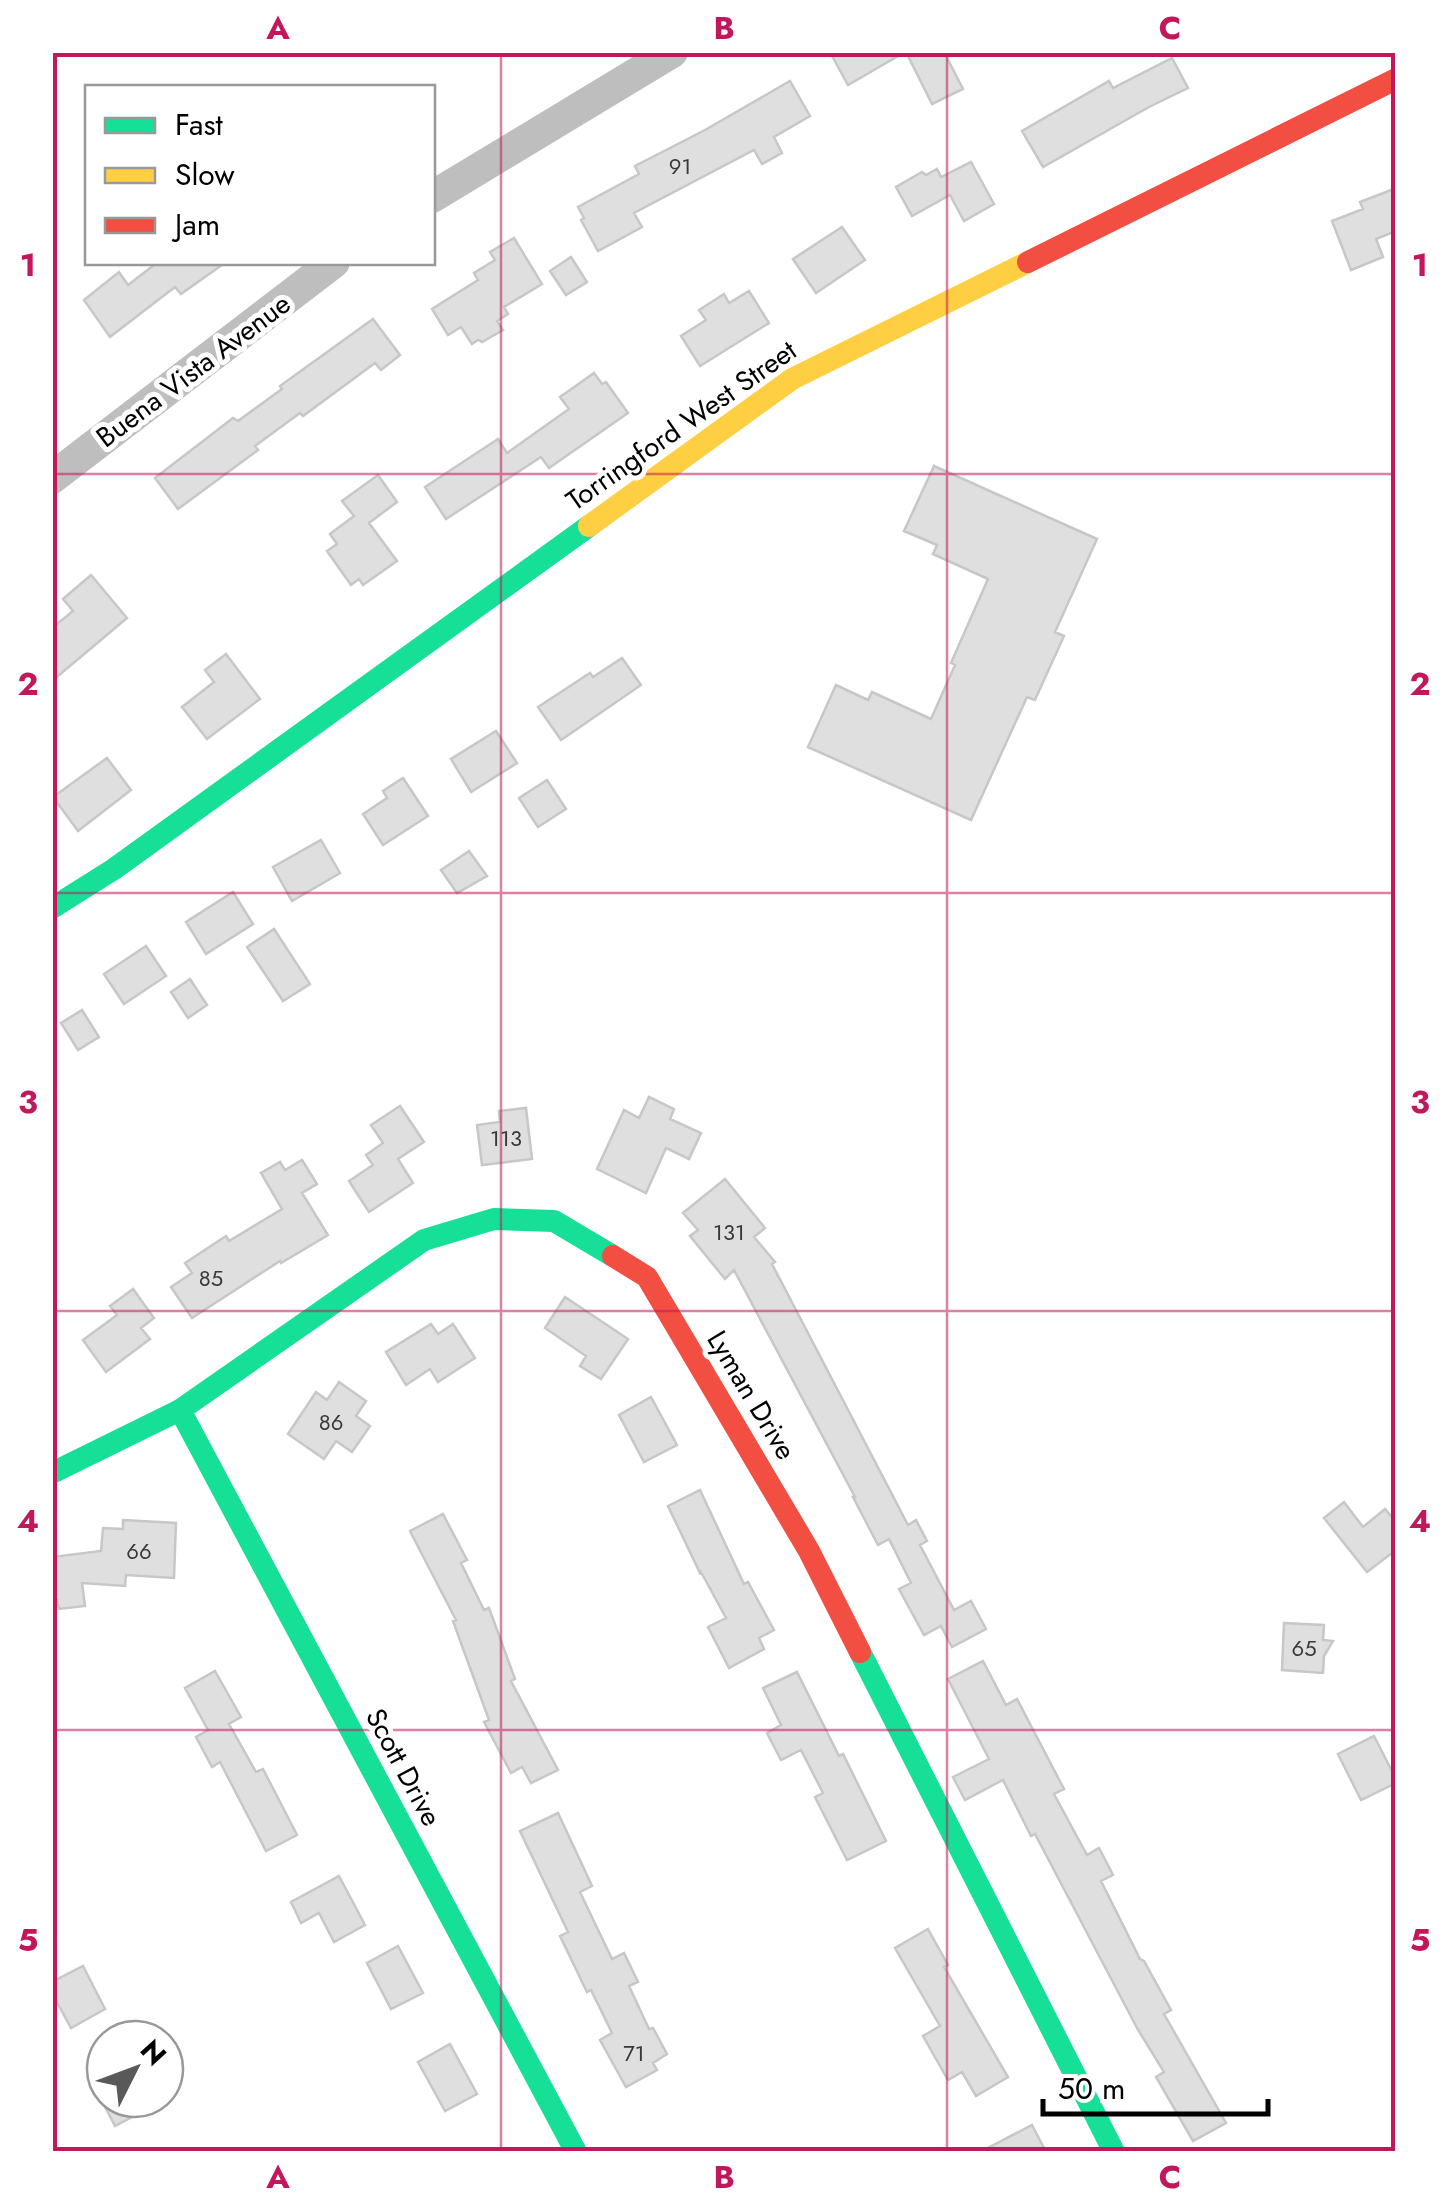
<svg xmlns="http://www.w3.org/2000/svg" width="1448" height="2204" viewBox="0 0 1448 2204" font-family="Jost,sans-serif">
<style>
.building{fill:#dfdfdf;stroke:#c7c7c7;stroke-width:2.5}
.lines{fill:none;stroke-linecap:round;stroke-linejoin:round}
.street{stroke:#bebebe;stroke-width:32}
.fast{stroke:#16e098;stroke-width:22}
.slow{stroke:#ffcf43;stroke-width:22}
.jam{stroke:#f24e42;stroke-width:22}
.grid{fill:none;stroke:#c2185b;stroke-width:2.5;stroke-opacity:0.55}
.labels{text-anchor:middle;stroke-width:10;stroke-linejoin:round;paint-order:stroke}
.number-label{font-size:22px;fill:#383838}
.street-label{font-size:28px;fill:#000;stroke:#fff}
.neatline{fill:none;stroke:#c2185b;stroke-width:4}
.grid-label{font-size:32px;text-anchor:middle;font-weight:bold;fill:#c2185b}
</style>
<rect width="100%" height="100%" fill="#fff"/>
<path class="building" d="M 830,52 L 905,52 L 848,85 Z
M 906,52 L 944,52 L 963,89 L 932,104 Z
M 1172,58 L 1188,88 L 1149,107 L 1043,167 L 1022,131 L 1109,81 L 1113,88 Z
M 790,81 L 810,116 L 774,137 L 782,153 L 762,164 L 754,150 L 634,213 L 642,227 L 598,251 L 581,220 L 584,218 L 578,207 L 639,174 L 635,166 L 705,130 Z
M 971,162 L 994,204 L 964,221 L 950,195 L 912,216 L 896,187 L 922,172 L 926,175 L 937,169 L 941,177 Z
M 1396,188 L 1396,231 L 1376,239 L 1383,257 L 1351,270 L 1332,221 L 1363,209 L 1360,202 Z
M 842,227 L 865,260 L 816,293 L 793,259 Z
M 514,238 L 542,284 L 504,307 L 508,314 L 497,321 L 503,330 L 482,342 L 478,340 L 472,344 L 461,327 L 448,335 L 432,309 L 478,280 L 474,273 L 495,260 L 490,252 Z
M 571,257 L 587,282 L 566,295 L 550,271 Z
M 158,262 L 226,262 L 181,294 L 175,287 L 110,337 L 84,300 L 119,272 L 128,285 Z
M 749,291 L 769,323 L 700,366 L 681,336 L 706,320 L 699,310 L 724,294 L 729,303 Z
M 373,319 L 400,355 L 381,370 L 375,363 L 303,416 L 300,413 L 255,446 L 258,450 L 178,509 L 155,478 L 233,418 L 238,421 L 282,389 L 280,386 Z
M 594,373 L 602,384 L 606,382 L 628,413 L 549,468 L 541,457 L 446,519 L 425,487 L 498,439 L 507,453 L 569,409 L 560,397 Z
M 934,466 L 1097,539 L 1055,632 L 1064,636 L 1035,700 L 1027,697 L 971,820 L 808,747 L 836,685 L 868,700 L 872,692 L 931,719 L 955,665 L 951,663 L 988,579 L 933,554 L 937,545 L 904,531 Z
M 378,475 L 397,502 L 369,523 L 397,561 L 363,585 L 359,579 L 351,585 L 327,551 L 337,544 L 330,534 L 354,516 L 342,501 Z
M 91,575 L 127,618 L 52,681 L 52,628 L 73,611 L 63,599 Z
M 226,654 L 260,699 L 207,739 L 182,707 L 214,682 L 205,670 Z
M 622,658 L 641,685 L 561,740 L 538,707 L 590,673 L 593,677 Z
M 496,731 L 517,763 L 471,792 L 451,759 Z
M 107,758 L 131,790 L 78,831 L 53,797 Z
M 403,778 L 428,816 L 383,845 L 363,814 L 387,798 L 383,791 Z
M 547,780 L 566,809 L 538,827 L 519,798 Z
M 321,840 L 340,873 L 292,901 L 273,867 Z
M 469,851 L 487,876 L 457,893 L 441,870 Z
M 233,892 L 253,924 L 206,954 L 186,922 Z
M 274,929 L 310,984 L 283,1001 L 247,947 Z
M 146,946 L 166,976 L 124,1004 L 104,974 Z
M 190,979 L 207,1005 L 188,1018 L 171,992 Z
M 82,1010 L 99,1037 L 78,1050 L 61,1023 Z
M 649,1097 L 674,1109 L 670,1119 L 701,1133 L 689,1159 L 666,1148 L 646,1193 L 597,1169 L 624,1110 L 639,1118 Z
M 400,1106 L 424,1142 L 398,1159 L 413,1183 L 369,1212 L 349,1181 L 373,1165 L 366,1155 L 383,1143 L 371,1125 Z
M 526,1108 L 532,1159 L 482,1165 L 477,1125 L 500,1122 L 499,1111 Z
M 302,1160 L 317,1184 L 302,1193 L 328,1235 L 281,1263 L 280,1261 L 192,1318 L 171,1287 L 192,1273 L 185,1263 L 226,1236 L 229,1241 L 282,1209 L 261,1173 L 280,1162 L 285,1170 Z
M 725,1179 L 765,1228 L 754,1237 L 775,1262 L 772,1264 L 908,1525 L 916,1520 L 927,1541 L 920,1545 L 954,1610 L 971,1601 L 986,1629 L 952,1647 L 941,1626 L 924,1635 L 899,1589 L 911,1583 L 889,1539 L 878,1545 L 853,1497 L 855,1497 L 734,1270 L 725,1279 L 690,1236 L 698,1230 L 683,1213 Z
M 133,1289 L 154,1318 L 141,1328 L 150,1339 L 106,1372 L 83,1340 L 117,1315 L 110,1306 Z
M 565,1297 L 628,1339 L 601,1379 L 580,1366 L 586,1356 L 545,1328 Z
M 431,1324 L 438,1334 L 453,1324 L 475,1358 L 438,1382 L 430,1369 L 406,1385 L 386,1352 Z
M 339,1382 L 366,1401 L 356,1416 L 370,1426 L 352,1452 L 336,1441 L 324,1459 L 288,1434 L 316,1392 L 327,1400 Z
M 651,1397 L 677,1445 L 644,1462 L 619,1415 Z
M 700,1490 L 744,1584 L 748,1582 L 774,1630 L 759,1638 L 764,1649 L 729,1668 L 708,1627 L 726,1618 L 701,1572 L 700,1573 L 668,1506 Z
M 1344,1502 L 1363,1527 L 1385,1509 L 1396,1522 L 1396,1550 L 1367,1572 L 1324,1518 Z
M 443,1514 L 467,1560 L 461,1563 L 484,1610 L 489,1608 L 515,1679 L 511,1681 L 558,1770 L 531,1783 L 522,1767 L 511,1773 L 484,1722 L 489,1720 L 453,1621 L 456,1620 L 410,1531 Z
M 123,1520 L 176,1523 L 174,1578 L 126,1575 L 125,1586 L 82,1583 L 85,1606 L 59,1609 L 57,1600 L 52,1600 L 52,1557 L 101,1551 L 103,1528 L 123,1529 Z
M 1284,1623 L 1324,1625 L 1323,1640 L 1333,1641 L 1324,1656 L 1323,1673 L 1282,1670 Z
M 983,1661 L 1006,1705 L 1017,1699 L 1064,1789 L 1054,1794 L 1087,1855 L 1099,1848 L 1113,1875 L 1101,1881 L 1140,1959 L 1144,1961 L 1171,2010 L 1164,2014 L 1226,2123 L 1193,2141 L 1156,2077 L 1164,2072 L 1137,2028 L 1035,1834 L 1031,1836 L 1003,1780 L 965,1800 L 953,1777 L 989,1759 L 948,1679 Z
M 215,1671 L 241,1717 L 229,1724 L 256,1772 L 263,1769 L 297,1835 L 266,1851 L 220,1762 L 212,1767 L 196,1737 L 208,1730 L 185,1688 Z
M 797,1672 L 839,1756 L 843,1754 L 886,1841 L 847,1860 L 815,1797 L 823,1793 L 801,1750 L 781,1760 L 767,1733 L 781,1725 L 763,1688 Z
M 1374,1736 L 1396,1779 L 1396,1783 L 1361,1800 L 1338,1754 Z
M 558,1813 L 592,1886 L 580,1892 L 612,1959 L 624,1953 L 638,1982 L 629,1986 L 649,2029 L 653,2028 L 667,2054 L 653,2063 L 657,2070 L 626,2087 L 600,2040 L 612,2033 L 591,1990 L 587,1992 L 560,1936 L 568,1932 L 520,1831 Z
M 339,1876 L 365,1925 L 334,1942 L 319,1913 L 301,1923 L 291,1902 Z
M 928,1929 L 948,1965 L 944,1967 L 1008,2077 L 976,2096 L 962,2072 L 948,2080 L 923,2036 L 940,2026 L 895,1948 Z
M 398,1946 L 423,1993 L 391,2009 L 367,1963 Z
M 83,1966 L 105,2009 L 71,2028 L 52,1993 L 52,1982 Z
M 450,2044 L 477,2094 L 445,2111 L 418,2062 Z
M 101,2099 L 166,2099 L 115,2126 Z
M 1032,2125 L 1046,2152 L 980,2152 Z"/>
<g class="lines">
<path class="street" d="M 432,197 L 672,52
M 52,478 L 334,262"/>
<path class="fast" d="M 52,908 L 114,869 L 589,526
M 180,1410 L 576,2152
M 52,1473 L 180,1410 L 424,1240 L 494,1219 L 554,1221 L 613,1256
M 860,1652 L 1114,2152"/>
<path class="slow" d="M 589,526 L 792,379 L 1028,262"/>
<path class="jam" d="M 1028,262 L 1396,79
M 613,1256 L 647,1277 L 809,1551 L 860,1652"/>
</g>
<path class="grid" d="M 501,52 L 501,2152M 947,52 L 947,2152M 52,474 L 1396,474M 52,893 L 1396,893M 52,1311 L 1396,1311M 52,1730 L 1396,1730"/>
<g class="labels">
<g class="number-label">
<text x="680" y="174">91</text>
<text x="506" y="1146">113</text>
<text x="729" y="1240">131</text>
<text x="211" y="1286">85</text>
<text x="331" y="1430">86</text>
<text x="139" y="1559">66</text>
<text x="1304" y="1656">65</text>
<text x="634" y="2061">71</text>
</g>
<g class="street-label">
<text transform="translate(193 370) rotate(-37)" y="10">Buena Vista Avenue</text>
<text transform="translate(681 425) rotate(-35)" y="10">Torringford West Street</text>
<text transform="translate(752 1395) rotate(59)" y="10">Lyman Drive</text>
<text transform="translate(404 1767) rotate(62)" y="10">Scott Drive</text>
</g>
</g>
<rect width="1448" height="2204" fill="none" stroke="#ffffff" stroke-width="110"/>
<rect x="85" y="85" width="350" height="180" fill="#ffffff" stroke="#999999" stroke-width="2.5"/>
<rect x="105" y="118" width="50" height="15" fill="#16e098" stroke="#999999" stroke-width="2.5"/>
<text x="175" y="135" font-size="30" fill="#000000">Fast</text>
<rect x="105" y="168" width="50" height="15" fill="#ffcf43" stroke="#999999" stroke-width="2.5"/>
<text x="175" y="185" font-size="30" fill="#000000">Slow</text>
<rect x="105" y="218" width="50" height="15" fill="#f24e42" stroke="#999999" stroke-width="2.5"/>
<text x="175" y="235" font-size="30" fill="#000000">Jam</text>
<g transform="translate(135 2069) rotate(48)"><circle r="48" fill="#ffffff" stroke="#999999" stroke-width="2.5"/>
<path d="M0-8L18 38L0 25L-18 38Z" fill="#595959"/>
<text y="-15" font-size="28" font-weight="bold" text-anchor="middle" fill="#000000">N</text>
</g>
<path d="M1043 2099v15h225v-15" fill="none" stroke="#000000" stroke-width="5"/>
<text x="1058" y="2099" font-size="30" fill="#000000" stroke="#ffffff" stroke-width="8" paint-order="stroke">50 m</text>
<rect x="55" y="55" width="1338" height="2094" class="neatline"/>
<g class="grid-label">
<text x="278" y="39">A</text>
<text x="724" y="39">B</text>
<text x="1170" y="39">C</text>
<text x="28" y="276">1</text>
<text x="1420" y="276">1</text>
<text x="28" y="695">2</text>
<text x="1420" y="695">2</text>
<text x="28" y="1113">3</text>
<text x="1420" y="1113">3</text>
<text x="28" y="1532">4</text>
<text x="1420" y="1532">4</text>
<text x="28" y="1951">5</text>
<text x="1420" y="1951">5</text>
<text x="278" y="2188">A</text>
<text x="724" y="2188">B</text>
<text x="1170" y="2188">C</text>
</g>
</svg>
